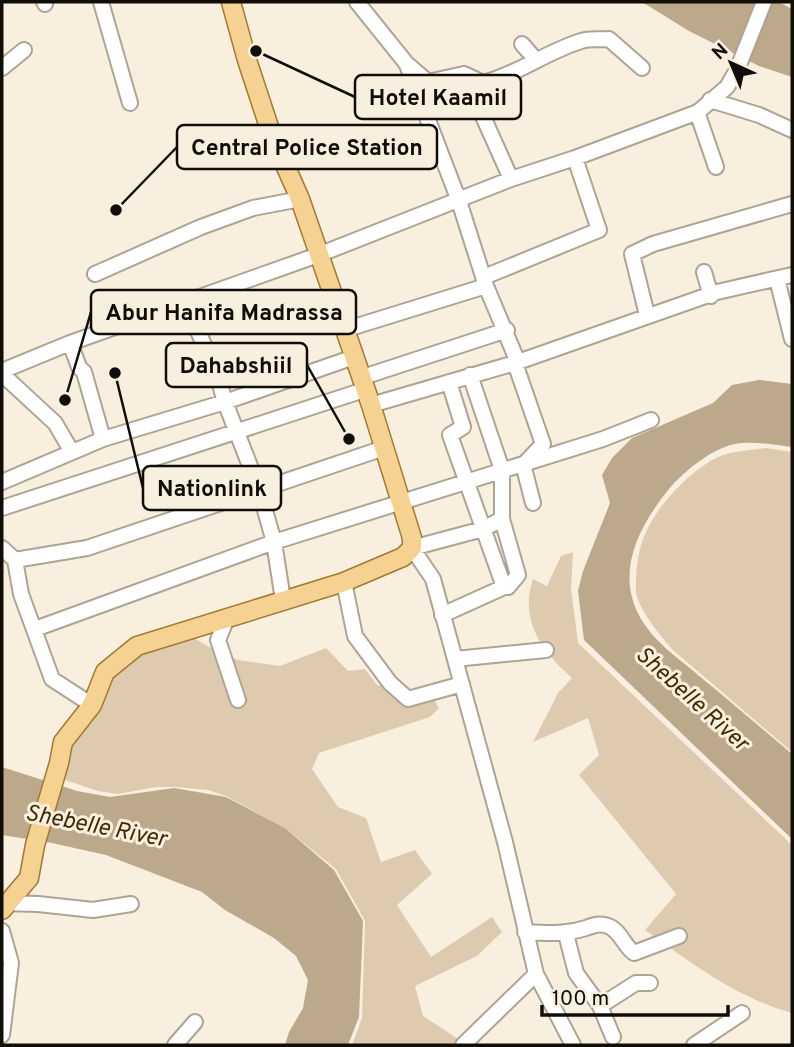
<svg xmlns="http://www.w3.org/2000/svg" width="794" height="1047" viewBox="0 0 794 1047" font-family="Overpass,sans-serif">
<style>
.green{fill:#decbaf}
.water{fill:#bca88a}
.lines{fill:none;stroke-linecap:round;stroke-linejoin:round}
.minor-casing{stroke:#aea495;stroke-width:18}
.major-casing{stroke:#a17a32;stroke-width:21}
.minor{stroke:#fff;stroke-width:14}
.major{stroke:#f5d291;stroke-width:18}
.labels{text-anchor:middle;stroke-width:6;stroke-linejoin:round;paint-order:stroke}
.water-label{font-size:23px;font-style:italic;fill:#402b02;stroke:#f9efdf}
.leader{fill:none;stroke:#110e09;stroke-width:2.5}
.callout-dot{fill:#110e09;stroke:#f9efdf;stroke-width:2.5}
.callout{fill:#f9efdf;stroke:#110e09;stroke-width:2.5}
.callout-label{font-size:23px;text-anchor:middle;font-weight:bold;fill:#110e09}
</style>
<rect width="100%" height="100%" fill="#f9efdf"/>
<path class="green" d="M 766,448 L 792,452 L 792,752 L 673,650 C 662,638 638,609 636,592 C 635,575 638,550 645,534 C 657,505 694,466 723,455 C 736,451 752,450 766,448 Z
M 573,552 L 571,588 L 578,643 L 792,845 L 792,1013 C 737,998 691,963 645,930 L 676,894 L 579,775 L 599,755 L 588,718 L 533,742 L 558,693 L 572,678 C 542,651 519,621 533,579 L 547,586 L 561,556 Z
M 184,632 L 209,647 L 238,660 L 280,666 L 326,648 L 348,671 L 365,669 L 377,685 L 430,693 L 439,708 L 430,717 L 319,753 L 312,769 L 338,807 L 366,818 L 381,862 L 415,850 L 432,874 L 397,905 L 431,957 L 492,917 L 502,932 L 477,956 L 415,986 L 423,1016 L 458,1039 L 452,1045 L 352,1045 L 362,1018 L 365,921 L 336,869 L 285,828 L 226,796 L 208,790 L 175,787 L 156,787 L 118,794 L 98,791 L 62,779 L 68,744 L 134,648 Z"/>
<path class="water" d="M 642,2 L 779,2 L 792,9 L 792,77 L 759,66 L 689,31 Z
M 759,380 L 792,384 L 792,447 C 777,445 760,442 744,443 C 718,443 685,470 669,489 C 634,532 610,584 651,633 C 664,649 682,661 698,675 C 730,701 761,728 792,754 L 792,839 L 584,640 L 578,591 L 583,571 L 610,503 L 602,475 L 612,458 L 632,438 L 713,403 L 732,385 Z
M 2,767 L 77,791 L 110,797 L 174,788 L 226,797 L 285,828 L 334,870 L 363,921 L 359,1017 L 348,1045 L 285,1045 L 289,1032 L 303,1008 L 308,980 L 296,956 L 274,938 L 225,910 L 202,892 L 106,855 L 52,843 L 2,835 Z"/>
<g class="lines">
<g class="minor-casing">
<path id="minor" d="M 44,2 L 45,4
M 101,2 L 130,103
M 357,2 L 406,63 L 428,82 L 464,74 L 483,83 C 518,74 546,52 581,41 C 590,38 600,40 609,39 L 642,68
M 522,44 L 536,60
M 407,65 L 459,201 L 486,286 L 517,360
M 2,68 L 24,50
M 464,74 L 511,179
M 710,100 L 759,115 L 792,130
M 697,112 L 716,167
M 704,272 L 711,296
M 95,274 L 201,227 L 253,208 L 300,199
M 484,277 L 599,230 L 575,158
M 777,279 L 792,339
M 185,302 L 217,374 L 225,402 L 259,489 L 274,542 L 283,600
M 647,315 L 632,254 L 653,244 L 792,204
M 344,330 L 486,286
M 70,343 L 79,367 L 84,372 L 103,439
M 515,363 L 543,444 L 526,462
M 2,371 L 70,343 L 318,255 L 511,179 L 575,158 L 698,112 L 727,87 L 737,70 L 764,2
M 2,374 L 55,423 L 72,452
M 360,378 L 507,330
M 449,382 L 463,427 L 450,435 L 504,587
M 371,405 L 515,363 L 717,292 L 792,275
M 523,464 L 533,503
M 2,482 L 103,439 L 225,402 L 354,357
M 2,508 L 364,390
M 502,519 L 483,529 L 412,548 L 433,579 L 505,842 L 536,974 L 573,1045
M 2,548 L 15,560 L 21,594 L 52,679 L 92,705
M 15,560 L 87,548 L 384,448
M 344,582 L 355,636 L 390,683 L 408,699 L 462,684
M 442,615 L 504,587 L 508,587 L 518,575 L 502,519 L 502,470 L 470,375
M 227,618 L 218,640 L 238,700
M 35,629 L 274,542 L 603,439 L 651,420
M 455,659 L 546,650
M 2,903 L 38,904 L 93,910 L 131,904
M 2,931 L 11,963 L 2,1035
M 525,932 C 550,933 563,935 586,928 C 594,925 600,923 608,926 C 620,930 624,946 634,953 L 679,936
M 566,934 L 576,973 L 600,1006 L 613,1037
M 600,1006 L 636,983 L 650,983
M 175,1045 L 195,1022
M 463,1045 L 536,974
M 694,1045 L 742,1013"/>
</g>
<g class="major-casing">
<path id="major" d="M 2,910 L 29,878 L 35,845 L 59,763 L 63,742 L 92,705 L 105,672 L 137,646 L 344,582 L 403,557 L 412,548 L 412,538 L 371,405 L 300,199 L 271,133 L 247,60 L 231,2"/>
</g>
<use href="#minor" class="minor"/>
<use href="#major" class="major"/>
</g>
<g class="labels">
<g class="water-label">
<text transform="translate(693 698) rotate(42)" y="8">Shebelle River</text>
<text transform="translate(96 825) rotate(11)" y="8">Shebelle River</text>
</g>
</g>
<path class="leader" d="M256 51L355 97M116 210L177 147M65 400L91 312M349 439L307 365M115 373L143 488"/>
<g class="callout-dot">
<circle cx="256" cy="51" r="7"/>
<circle cx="116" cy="210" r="7"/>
<circle cx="65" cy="400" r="7"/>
<circle cx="349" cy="439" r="7"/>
<circle cx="115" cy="373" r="7"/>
</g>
<g class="callout">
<rect x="355" y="75" width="166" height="44" rx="7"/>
<rect x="177" y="125" width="260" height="44" rx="7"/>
<rect x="91" y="290" width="265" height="44" rx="7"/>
<rect x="166" y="343" width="141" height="44" rx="7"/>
<rect x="143" y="466" width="138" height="44" rx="7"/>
</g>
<g class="callout-label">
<text x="438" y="105">Hotel Kaamil</text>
<text x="307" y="155">Central Police Station</text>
<text x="224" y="320">Abur Hanifa Madrassa</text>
<text x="236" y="373">Dahabshiil</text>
<text x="212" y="496">Nationlink</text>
</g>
<rect width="794" height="1047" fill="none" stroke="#110e09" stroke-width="7"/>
<g transform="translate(731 63) rotate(316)" stroke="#f9efdf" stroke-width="5" paint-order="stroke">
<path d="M0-5L12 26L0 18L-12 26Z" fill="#110e09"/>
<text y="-10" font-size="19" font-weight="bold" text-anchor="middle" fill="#110e09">N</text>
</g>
<path d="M542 1005v10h186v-10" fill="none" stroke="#110e09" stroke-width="3.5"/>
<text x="552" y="1005" font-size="21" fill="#110e09" stroke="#f9efdf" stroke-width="5" paint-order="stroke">100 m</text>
</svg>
